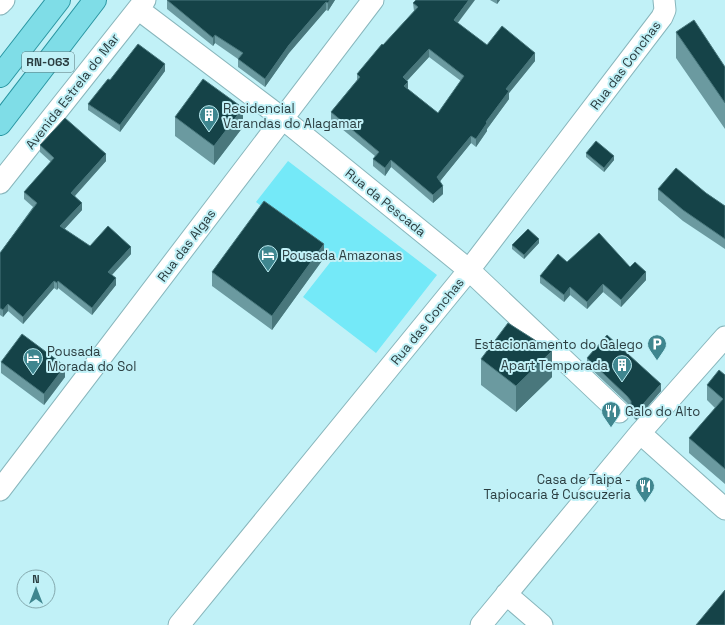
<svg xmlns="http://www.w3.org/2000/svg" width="725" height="625" viewBox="0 0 725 625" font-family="'Space Grotesk',sans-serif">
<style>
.green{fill:#74e9f8}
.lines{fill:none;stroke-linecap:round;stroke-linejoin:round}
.minor-casing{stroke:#88b6bc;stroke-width:23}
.primary-casing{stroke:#2a96a2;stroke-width:24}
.minor{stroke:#fff;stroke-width:21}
.primary{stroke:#7fdde7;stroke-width:22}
.wall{fill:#6b9aa0;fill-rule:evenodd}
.shaded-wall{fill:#49777c}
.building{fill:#154348;stroke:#49777c;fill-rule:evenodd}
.labels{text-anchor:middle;stroke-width:4;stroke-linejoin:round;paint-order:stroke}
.shield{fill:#c1f1f7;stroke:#587478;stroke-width:1}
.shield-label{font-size:12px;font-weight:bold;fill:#2b3e41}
.street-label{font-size:13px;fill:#2b3e41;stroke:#c1f1f7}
.poi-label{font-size:13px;fill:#2b3e41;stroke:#c1f1f7;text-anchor:start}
</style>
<rect width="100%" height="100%" fill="#c1f1f7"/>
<path class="green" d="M 288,161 L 437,275 L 376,353 L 303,297 L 332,260 L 256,202 Z"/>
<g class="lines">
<g class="minor-casing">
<path id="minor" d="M 0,4 L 4,0
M 138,9 L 282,118 L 469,270 L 619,412
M 0,183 L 145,0
M 640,433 L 725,509
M 0,490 L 373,0
M 506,594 L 542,625
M 179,625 L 469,270 L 662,17 L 665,10 L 664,0
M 481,625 L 640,433 L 725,337"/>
</g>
<g class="primary-casing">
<path id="primary" d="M 0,76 L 59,0
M 0,124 L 95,0"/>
</g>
<use href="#minor" class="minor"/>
<use href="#primary" class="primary"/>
</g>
<path class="wall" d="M 167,0 L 335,0 L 328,11 L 326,10 L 289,53 L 265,87 L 238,67 L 238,59 L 215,43 L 213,46 L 167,9 Z
M 490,0 L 500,0 L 497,4 Z
M 413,3 L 457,23 L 487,45 L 535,61 L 509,93 L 509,99 L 487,129 L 487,131 L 476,147 L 471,143 L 440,181 L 443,194 L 433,203 L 391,167 L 385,176 L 373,166 L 373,159 L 375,156 L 331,120 L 331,112 L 357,80 L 357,74 L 414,11 ZM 429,57 L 461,81 L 438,113 L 408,89 L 407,81 Z
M 676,32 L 725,67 L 725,129 L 676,58 Z
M 165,71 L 120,132 L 88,110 L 88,104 L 110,80 Z
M 175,117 L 243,127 L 214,165 L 175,136 Z
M 40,145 L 106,161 L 75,196 L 82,210 L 64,229 L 90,246 L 131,254 L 112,275 L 116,285 L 92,315 L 58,288 L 57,290 L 54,288 L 23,324 L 8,311 L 3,317 L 0,315 L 0,253 L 33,207 L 24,199 L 24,192 L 51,162 L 40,152 Z
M 586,153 L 614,160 L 604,172 L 586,157 Z
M 658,189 L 706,193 L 725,206 L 725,249 L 683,221 L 658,200 Z
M 539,243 L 524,259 L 512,249 L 512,245 Z
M 324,258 L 272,330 L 212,286 L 212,272 Z
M 567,262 L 630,267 L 646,280 L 621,307 L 603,292 L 587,309 L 570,295 L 564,302 L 540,283 L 540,276 Z
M 587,358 L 661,391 L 636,420 L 631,415 L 631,409 L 627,403 L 587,365 Z
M 481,359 L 552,377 L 516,412 L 481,385 Z
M 1,362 L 65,377 L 44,405 L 1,373 Z
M 725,375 L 725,484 L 689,453 L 689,438 L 715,408 L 707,400 L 707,385 Z"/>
<path class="shaded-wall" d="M 330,0 L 335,0 L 328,11 L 328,3 Z
M 469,0 L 475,0 L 454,28 L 454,20 Z
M 497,0 L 500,0 L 497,4 Z
M 326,2 L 326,10 L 289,53 L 265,87 L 265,79 L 289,45 Z
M 215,35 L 215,43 L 213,46 L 213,38 Z
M 429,49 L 429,57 L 403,85 L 403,77 Z
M 535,53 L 535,61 L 509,93 L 509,99 L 487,129 L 487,131 L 476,147 L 476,139 L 506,89 Z
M 165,64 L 165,71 L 120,132 L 120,125 Z
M 408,82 L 408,89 L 404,86 Z
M 243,108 L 243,127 L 214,165 L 214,146 Z
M 471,136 L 471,143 L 437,185 L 437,177 Z
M 106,154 L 106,161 L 71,200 L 71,193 Z
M 614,156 L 614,160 L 604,172 L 604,168 Z
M 391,160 L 391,167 L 385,176 L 385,168 Z
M 443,186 L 443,194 L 433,203 L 433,195 Z
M 82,203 L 82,210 L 60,234 L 60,226 Z
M 539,239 L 539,243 L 524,259 L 524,255 Z
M 324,244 L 324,258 L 272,330 L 272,316 Z
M 131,247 L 131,254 L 108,279 L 108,272 Z
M 646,272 L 646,280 L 621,307 L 621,300 Z
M 116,278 L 116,285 L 92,315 L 92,308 Z
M 54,281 L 54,288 L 23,324 L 23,317 Z
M 58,281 L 58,288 L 57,290 L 57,283 Z
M 603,284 L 603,292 L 587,309 L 587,302 Z
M 570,287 L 570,295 L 564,302 L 564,295 Z
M 8,304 L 8,311 L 3,317 L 3,310 Z
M 552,351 L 552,377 L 516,412 L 516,386 Z
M 65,366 L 65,377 L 44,405 L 44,394 Z
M 661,384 L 661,391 L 636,420 L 636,412 Z"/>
<path class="building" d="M 167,0 L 330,0 L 328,3 L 326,2 L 289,45 L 265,79 L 238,59 L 243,53 L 215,35 L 213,38 Z
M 416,0 L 469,0 L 454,20 L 487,45 L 502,26 L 535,53 L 506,89 L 509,91 L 486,122 L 487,123 L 476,139 L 471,136 L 437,177 L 443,186 L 433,195 L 391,160 L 385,168 L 373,159 L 379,152 L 331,112 L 360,77 L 357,74 L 382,44 L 383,45 L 418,7 L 413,3 ZM 429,49 L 464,76 L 438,113 L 404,86 L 408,82 L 403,77 Z
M 694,20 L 725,67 L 725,103 L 676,32 Z
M 138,44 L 165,64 L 120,125 L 88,104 L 108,79 L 110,80 Z
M 203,79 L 243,108 L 214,146 L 175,117 Z
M 65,118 L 106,154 L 71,193 L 82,203 L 60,226 L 90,246 L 108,226 L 131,247 L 108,272 L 116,278 L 92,308 L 58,281 L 57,283 L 54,281 L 23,317 L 8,304 L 3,310 L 0,308 L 0,253 L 37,203 L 24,192 L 54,158 L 40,145 Z
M 596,141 L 614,156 L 604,168 L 586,153 Z
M 676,168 L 706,193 L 725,206 L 725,239 L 683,210 L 658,189 Z
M 264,201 L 324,244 L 272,316 L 212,272 Z
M 528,229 L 539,239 L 524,255 L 512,245 Z
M 599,233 L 630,267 L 635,262 L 646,272 L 621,300 L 603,284 L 587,302 L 570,287 L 564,295 L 540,276 L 558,254 L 567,262 Z
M 508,323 L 552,351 L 516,386 L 481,359 Z
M 22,334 L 65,366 L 44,394 L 1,362 Z
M 607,335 L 661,384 L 636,412 L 631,407 L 631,401 L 627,396 L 587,358 Z
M 719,370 L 725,375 L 725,469 L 689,438 L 723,399 L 707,385 Z
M 725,590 L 725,625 L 696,625 Z"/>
<defs>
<g id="building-pin" transform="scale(1)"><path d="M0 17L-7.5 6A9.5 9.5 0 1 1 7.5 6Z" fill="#3f868f" stroke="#c1f1f7"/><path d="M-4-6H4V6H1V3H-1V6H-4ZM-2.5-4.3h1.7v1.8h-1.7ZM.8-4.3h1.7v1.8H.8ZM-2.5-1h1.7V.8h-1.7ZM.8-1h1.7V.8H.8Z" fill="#fff"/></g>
<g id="hotel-pin" transform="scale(1)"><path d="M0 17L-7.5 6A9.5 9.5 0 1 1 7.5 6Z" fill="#3f868f" stroke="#c1f1f7"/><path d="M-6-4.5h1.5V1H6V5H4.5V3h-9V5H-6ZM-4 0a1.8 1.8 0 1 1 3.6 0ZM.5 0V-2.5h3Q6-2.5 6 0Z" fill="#fff"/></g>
<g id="parking-pin" transform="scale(1)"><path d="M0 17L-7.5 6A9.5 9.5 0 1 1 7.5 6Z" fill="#3f868f" stroke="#c1f1f7"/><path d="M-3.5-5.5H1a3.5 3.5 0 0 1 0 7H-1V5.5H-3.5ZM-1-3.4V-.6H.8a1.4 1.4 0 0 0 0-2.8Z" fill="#fff"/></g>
<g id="restaurant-pin" transform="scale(1)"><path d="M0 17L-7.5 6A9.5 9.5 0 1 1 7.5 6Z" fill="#3f868f" stroke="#c1f1f7"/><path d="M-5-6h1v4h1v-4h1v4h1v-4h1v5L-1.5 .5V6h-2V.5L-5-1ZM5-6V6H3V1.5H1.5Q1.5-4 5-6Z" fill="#fff"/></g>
</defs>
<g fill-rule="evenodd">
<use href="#building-pin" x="209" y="115"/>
<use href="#hotel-pin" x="268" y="255"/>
<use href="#parking-pin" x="657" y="344"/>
<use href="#hotel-pin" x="33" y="358"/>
<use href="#building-pin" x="622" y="365"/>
<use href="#restaurant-pin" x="611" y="411"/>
<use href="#restaurant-pin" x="645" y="486"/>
</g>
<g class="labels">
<rect class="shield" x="22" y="52" width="52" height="20" rx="3"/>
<g class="shield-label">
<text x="48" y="66">RN-063</text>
</g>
<g class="street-label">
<text transform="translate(625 65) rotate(-53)" y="5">Rua das Conchas</text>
<text transform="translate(72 91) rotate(-52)" y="5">Avenida Estrela do Mar</text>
<text transform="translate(386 202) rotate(39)" y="5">Rua da Pescada</text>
<text transform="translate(186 245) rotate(-53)" y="5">Rua das Algas</text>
<text transform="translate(427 321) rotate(-51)" y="5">Rua das Conchas</text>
</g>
<g class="poi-label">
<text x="223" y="113">Residencial<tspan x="223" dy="15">Varandas do Alagamar</tspan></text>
<text x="282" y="260">Pousada Amazonas</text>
<text x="643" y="349" text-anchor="end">Estacionamento do Galego</text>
<text x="47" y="356">Pousada<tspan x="47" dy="15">Morada do Sol</tspan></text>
<text x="608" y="370" text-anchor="end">Apart Temporada</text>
<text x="625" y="416">Galo do Alto</text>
<text x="631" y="484" text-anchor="end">Casa de Taipa -<tspan x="631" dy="15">Tapiocaria &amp; Cuscuzeria</tspan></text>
</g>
</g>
<g transform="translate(36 589)"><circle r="19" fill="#c1f1f7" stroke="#85a9ae"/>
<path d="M0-3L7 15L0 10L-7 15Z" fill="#3f868f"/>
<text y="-6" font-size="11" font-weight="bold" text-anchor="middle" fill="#2b3e41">N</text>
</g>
</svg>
